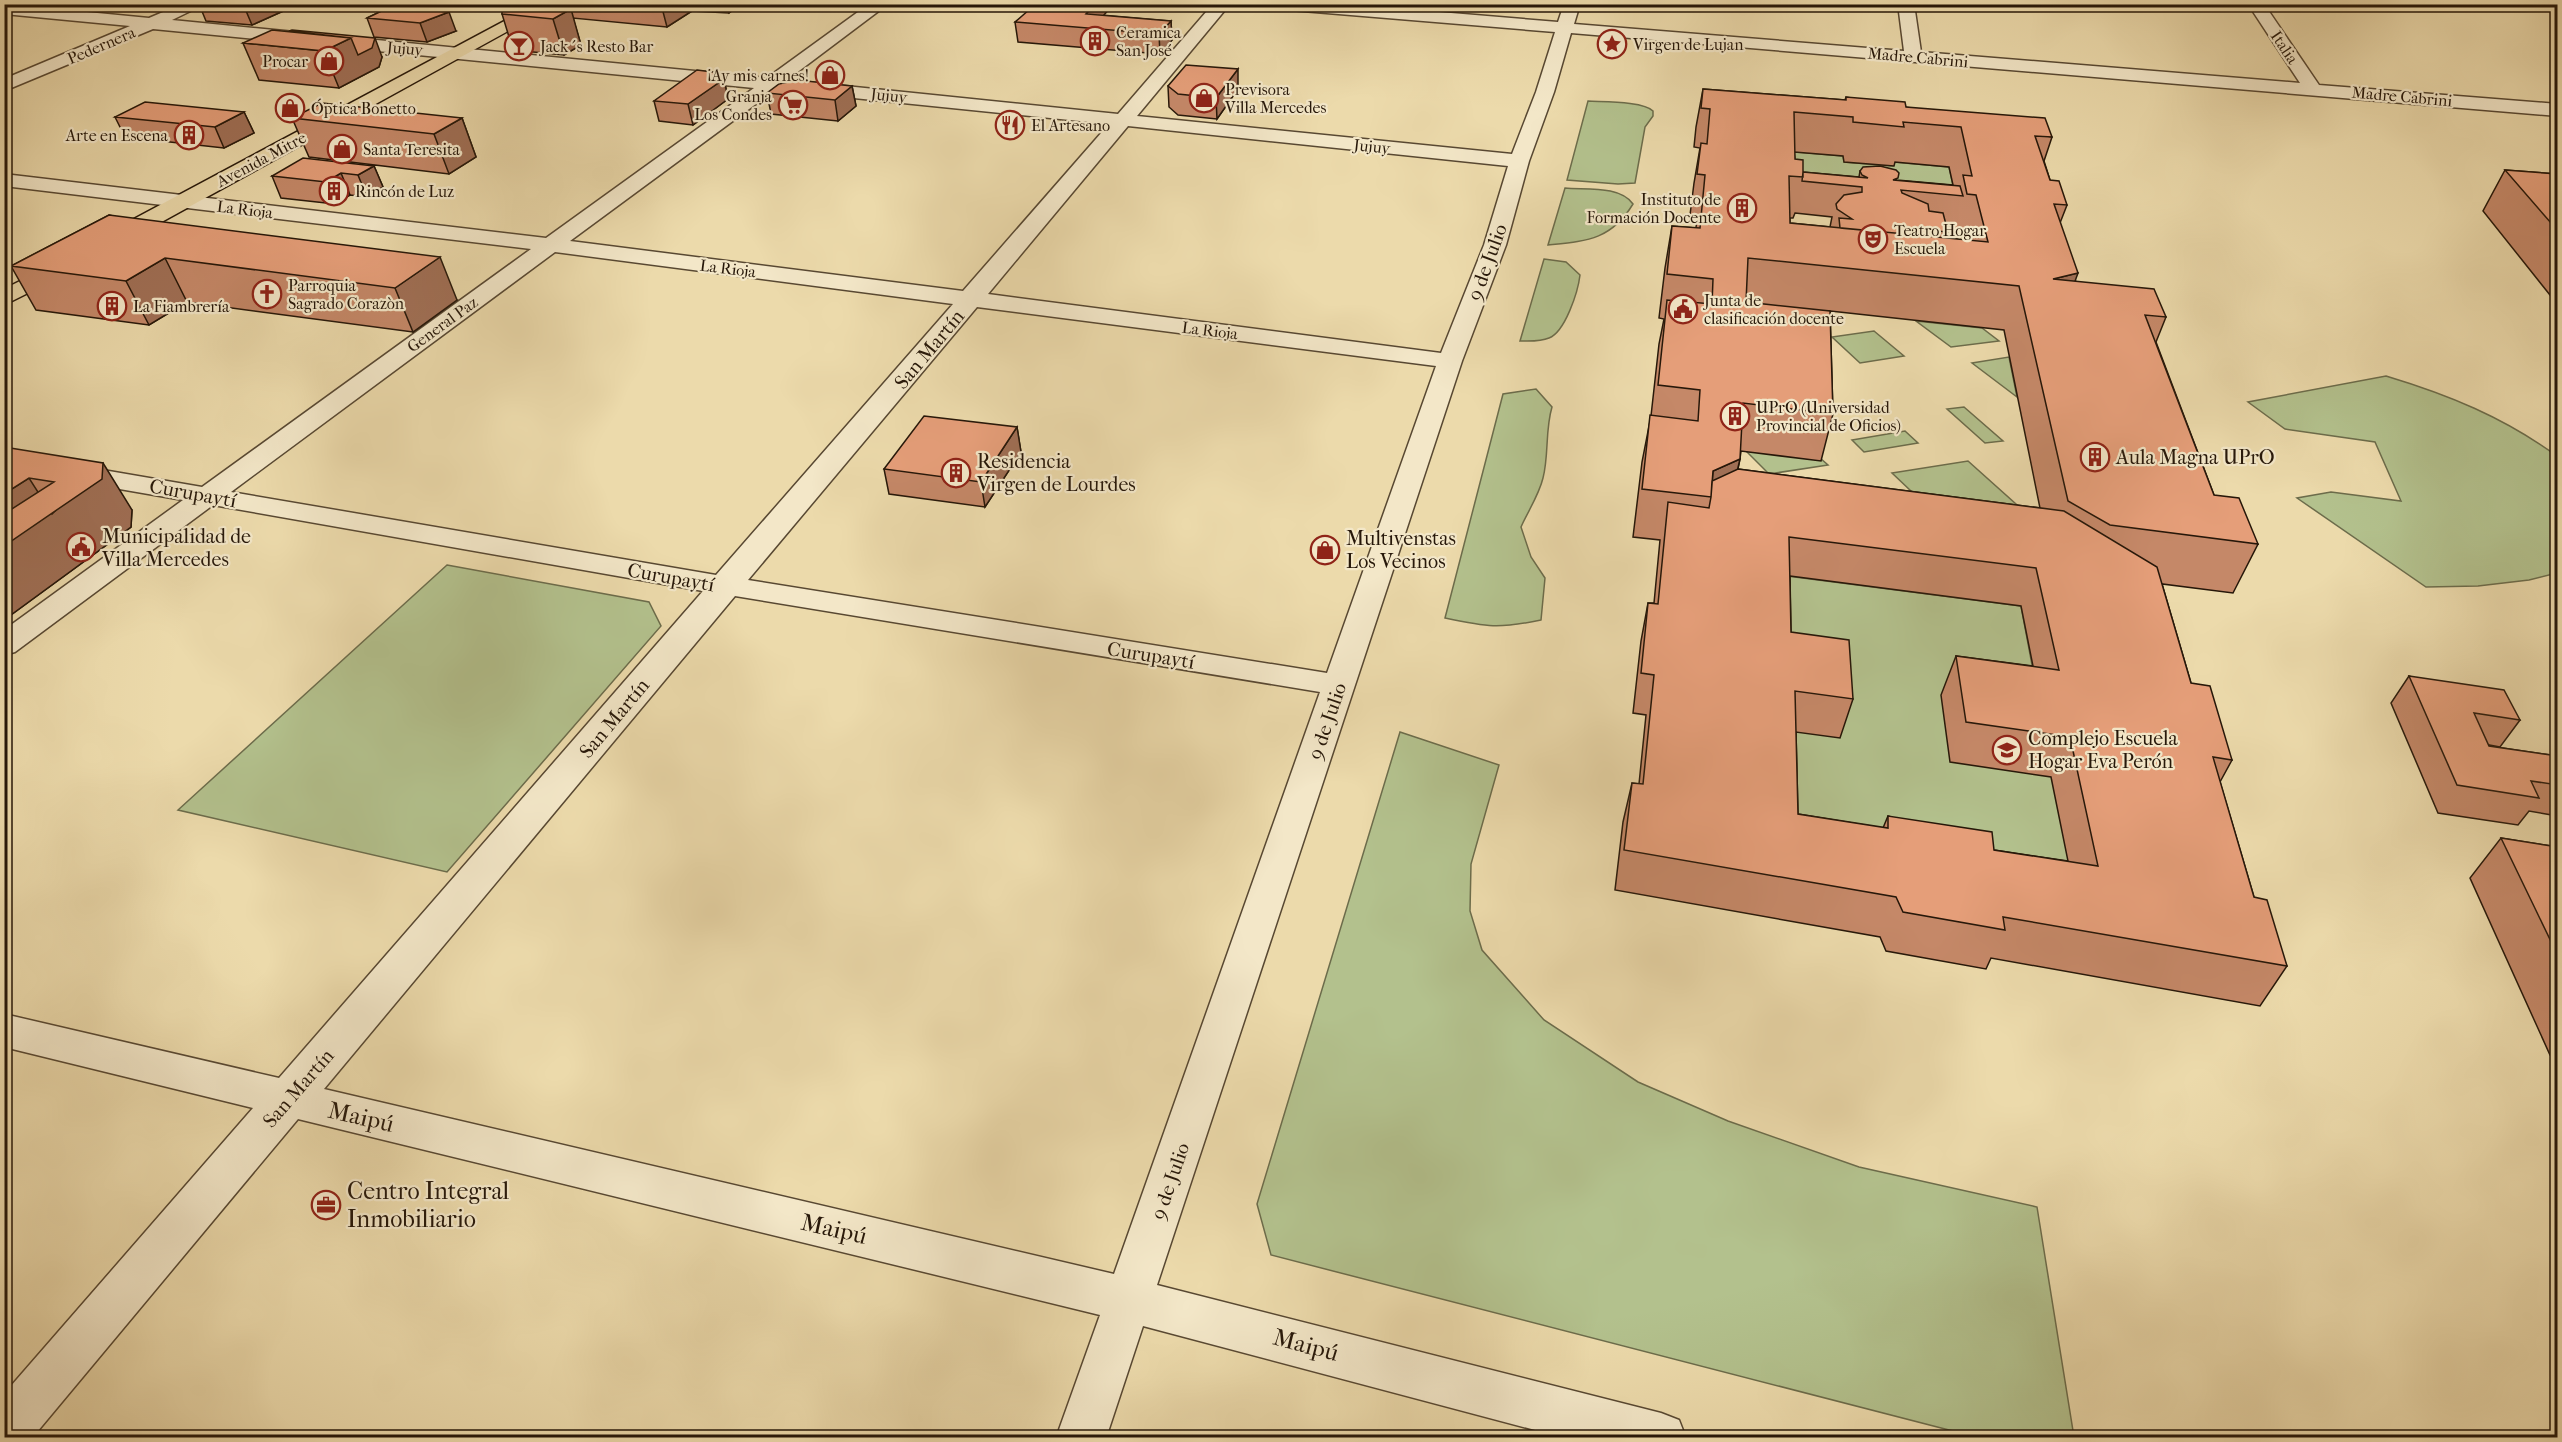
<svg xmlns="http://www.w3.org/2000/svg" width="2562" height="1442" viewBox="0 0 2562 1442" font-family="'IM FELL French Canon',serif">
<style>
.green{fill:#b3c18d;stroke:#6c6c4b;stroke-width:1.5}
.lines{fill:none;stroke-linecap:round;stroke-linejoin:round}
.minor-casing{stroke:#584832;stroke-width:3}
.major-casing{stroke:#261709;stroke-width:3}
.minor{fill:#f3e7c8;fill-rule:evenodd}
.major{fill:#ecdaab;fill-rule:evenodd}
.wall{fill:#c58868;stroke:#261709;stroke-width:1.5;fill-rule:evenodd}
.shaded-wall{fill:#a06f55;stroke:#261709;stroke-width:1.5}
.building{fill:#e59e79;stroke:#261709;stroke-width:1.5;fill-rule:evenodd}
.labels{text-anchor:middle;stroke-width:4.5;stroke-linejoin:round;paint-order:stroke}
.far-poi-label{font-size:16px;fill:#261709;stroke:#f3e7c8;text-anchor:start}
.far-street-label{font-size:16px;fill:#261709;stroke:#f3e7c8}
.street-label{font-size:20px;fill:#261709;stroke:#f3e7c8}
.poi-label{font-size:20px;fill:#261709;stroke:#f3e7c8;text-anchor:start}
.near-street-label{font-size:24px;fill:#261709;stroke:#f3e7c8}
.near-poi-label{font-size:24px;fill:#261709;stroke:#f3e7c8;text-anchor:start}
</style>
<rect width="100%" height="100%" fill="#ecdaab"/>
<filter id="stains"><feTurbulence type="fractalNoise" baseFrequency=".00333" numOctaves="4"/><feColorMatrix values="0 0 0 0 .2 0 0 0 0 .09 0 0 0 0 .02 0 0 0 .5 -.17"/></filter>
<radialGradient id="worn" r=".72"><stop offset=".6" stop-color="#630" stop-opacity="0"/><stop offset="1" stop-color="#630" stop-opacity=".3"/></radialGradient>
<path class="green" d="M 1588,101 C 1602,102 1644,101 1653,111 L 1653,116 L 1645,127 L 1635,183 L 1618,184 L 1567,180 Z
M 1785,151 L 1843,156 L 1844,162 L 1893,166 L 1893,162 L 1949,167 L 1960,217 L 1793,203 Z
M 1565,188 C 1585,190 1620,185 1633,204 C 1611,240 1587,241 1548,245 Z
M 1544,259 L 1566,262 L 1580,275 C 1578,292 1565,332 1549,338 C 1540,342 1529,341 1520,341 Z
M 1916,321 L 1982,328 L 1999,341 L 1951,347 Z
M 1874,331 L 1904,356 L 1860,363 L 1832,337 Z
M 2009,357 L 2017,397 L 1972,363 Z
M 2386,376 C 2449,395 2503,417 2557,456 L 2557,573 L 2529,580 L 2478,586 L 2426,587 L 2297,498 L 2331,492 L 2401,501 L 2375,442 L 2285,429 L 2248,402 Z
M 1536,389 L 1552,407 C 1545,430 1549,455 1543,478 C 1539,495 1528,511 1521,527 L 1531,557 L 1545,578 L 1541,620 C 1498,629 1488,627 1445,618 L 1503,394 Z
M 1964,407 L 2003,441 L 1985,443 L 1947,409 Z
M 1905,431 L 1918,443 L 1864,452 L 1852,440 Z
M 1746,451 L 1820,458 L 1828,465 L 1769,474 Z
M 1968,461 L 2045,530 L 1930,509 L 1892,473 Z
M 447,565 L 649,602 L 661,626 L 447,872 L 178,810 Z
M 1779,575 L 2021,606 L 2077,906 L 1786,854 Z
M 1400,732 L 1499,765 L 1471,864 L 1470,911 L 1482,950 L 1544,1020 L 1638,1082 L 1728,1121 L 1859,1167 L 2037,1207 L 2074,1437 L 1976,1437 L 1271,1255 L 1257,1204 Z"/>
<g class="lines">
<g class="minor-casing">
<path id="minor" d="M 4,4 L 149,18 L 182,4 L 205,4 L 172,20 L 767,78 L 869,4 L 888,4 L 787,80 L 1118,114 L 1213,4 L 1230,4 L 1137,116 L 1512,154 L 1536,92 L 1555,32 L 1278,9 L 1270,4 L 1343,4 L 1558,22 L 1564,4 L 1580,4 L 1574,24 L 1904,51 L 1898,4 L 1914,4 L 1921,52 L 2300,83 L 2248,4 L 2264,4 L 2319,85 L 2558,104 L 2558,116 L 1571,33 L 1554,92 L 1529,161 L 1506,245 L 1462,361 L 1157,1285 L 1661,1413 L 1679,1420 L 1686,1438 L 1565,1438 L 1143,1326 L 1106,1438 L 1056,1438 L 1100,1315 L 298,1119 L 32,1438 L 4,1438 L 4,1394 L 253,1108 L 4,1047 L 4,1014 L 279,1078 L 703,591 L 213,505 L 15,652 L 4,655 L 4,630 L 183,500 L 4,469 L 4,453 L 202,487 L 531,249 L 4,186 L 4,174 L 546,238 L 754,88 L 153,29 L 4,91 L 4,79 L 130,26 L 4,14 ZM 775,90 L 1109,124 L 963,291 L 570,241 ZM 1128,126 L 1508,166 L 1484,245 L 1441,353 L 988,294 ZM 555,252 L 953,304 L 716,575 L 231,492 ZM 977,307 L 1436,366 L 1327,673 L 748,580 ZM 735,596 L 1320,692 L 1114,1274 L 324,1089 Z"/>
</g>
<g class="major-casing">
<path id="major" d="M 536,4 L 557,4 L 118,246 L 110,247 L 102,246 L 99,241 L 102,236 Z
M 62,260 L 70,262 L 73,267 L 70,272 L 4,305 L 4,289 Z"/>
</g>
<use href="#minor" class="minor"/>
<use href="#major" class="major"/>
</g>
<path class="wall" d="M 199,4 L 289,4 L 290,8 L 252,25 L 206,21 Z
M 557,4 L 741,4 L 729,13 L 692,11 L 667,27 L 573,18 L 581,45 L 564,55 L 513,50 L 502,14 L 558,8 Z
M 754,4 L 779,4 L 776,6 Z
M 390,7 L 456,31 L 427,42 L 374,37 L 367,18 Z
M 1054,11 L 1171,21 L 1172,40 L 1160,54 L 1018,42 L 1015,22 Z
M 243,43 L 382,57 L 379,67 L 339,88 L 259,80 Z
M 724,79 L 728,99 L 693,125 L 659,121 L 654,101 Z
M 852,86 L 856,106 L 838,121 L 771,114 L 767,93 Z
M 1168,86 L 1238,89 L 1217,119 L 1178,115 L 1169,107 Z
M 1703,89 L 1845,100 L 1846,97 L 1906,107 L 2052,137 L 2044,161 L 2050,180 L 2067,205 L 2060,223 L 2075,281 L 2166,317 L 2156,342 L 2214,495 L 2258,544 L 2233,593 L 2162,584 L 2191,683 L 2232,760 L 2220,782 L 2254,897 L 2287,966 L 2260,1006 L 1991,958 L 1986,969 L 1886,951 L 1880,937 L 1615,890 L 1623,822 L 1632,783 L 1639,784 L 1646,715 L 1633,713 L 1641,641 L 1648,603 L 1654,603 L 1660,540 L 1633,537 L 1642,462 L 1651,416 L 1659,344 L 1664,319 L 1659,318 L 1665,268 L 1672,226 L 1696,228 L 1697,216 L 1690,215 L 1694,183 L 1700,148 L 1694,147 L 1696,127 ZM 1794,152 L 1843,156 L 1844,162 L 1894,166 L 1895,162 L 1949,167 L 1953,185 L 1897,180 L 1860,171 L 1859,177 L 1803,172 L 1795,159 ZM 1795,213 L 1832,217 L 1830,227 L 1790,223 L 1790,218 L 1793,218 ZM 1947,228 L 1953,228 L 1954,236 L 1963,237 L 1964,240 L 1946,238 L 1948,232 ZM 1830,311 L 2004,330 L 2040,508 L 1738,469 L 1740,459 L 1741,451 L 1821,461 L 1833,414 ZM 1790,576 L 2021,606 L 2033,666 L 1956,656 L 1941,695 L 1950,762 L 2051,777 L 2068,861 L 1994,850 L 1888,816 L 1883,828 L 1798,814 L 1796,732 L 1840,738 L 1853,699 L 1791,632 Z
M 244,112 L 254,133 L 224,148 L 125,137 L 115,117 Z
M 292,118 L 462,118 L 476,157 L 449,174 L 309,157 Z
M 374,166 L 383,187 L 367,197 L 350,195 L 335,204 L 281,198 L 272,176 Z
M 2505,170 L 2558,174 L 2558,305 L 2483,211 Z
M 109,215 L 457,300 L 413,332 L 187,302 L 149,325 L 36,310 L 11,266 Z
M 1017,427 L 1021,452 L 985,507 L 889,494 L 884,469 Z
M 4,447 L 132,510 L 131,527 L 4,620 Z
M 2409,676 L 2520,720 L 2500,747 L 2489,745 L 2489,746 L 2558,756 L 2558,816 L 2529,811 L 2518,825 L 2438,813 L 2391,703 Z
M 2501,838 L 2558,847 L 2558,1056 L 2550,1055 L 2470,878 Z"/>
<path class="shaded-wall" d="M 248,4 L 289,4 L 290,8 L 252,25 L 244,6 Z
M 661,4 L 690,4 L 692,11 L 667,27 Z
M 727,4 L 741,4 L 729,13 Z
M 1095,4 L 1114,4 L 1091,29 L 1086,14 Z
M 571,9 L 581,45 L 564,55 L 553,19 Z
M 449,12 L 456,31 L 427,42 L 420,23 Z
M 1171,21 L 1172,40 L 1160,54 L 1159,34 Z
M 351,38 L 375,38 L 382,57 L 379,67 L 339,88 L 324,51 Z
M 1238,69 L 1238,89 L 1217,119 L 1216,98 Z
M 724,79 L 728,99 L 693,125 L 688,104 Z
M 852,86 L 856,106 L 838,121 L 835,100 Z
M 244,112 L 254,133 L 224,148 L 215,127 Z
M 462,118 L 476,157 L 449,174 L 434,134 Z
M 374,166 L 383,187 L 367,197 L 358,175 Z
M 341,173 L 350,195 L 335,204 L 326,182 Z
M 440,257 L 457,300 L 413,332 L 395,288 Z
M 165,258 L 187,302 L 149,325 L 126,281 Z
M 2078,273 L 2062,317 L 2053,279 Z
M 1017,427 L 1021,452 L 985,507 L 981,482 Z
M 1740,459 L 1729,506 L 1711,497 L 1713,471 Z
M 103,463 L 132,510 L 131,527 L 4,620 L 4,494 L 29,478 L 52,514 Z"/>
<path class="building" d="M 225,4 L 248,4 L 244,6 Z
M 508,4 L 513,4 L 571,9 L 553,19 L 502,14 L 502,8 Z
M 1061,4 L 1095,4 L 1086,14 L 1171,21 L 1159,34 L 1015,22 L 1030,9 L 1054,11 Z
M 390,7 L 449,12 L 420,23 L 367,18 Z
M 272,30 L 351,38 L 324,51 L 243,43 Z
M 292,30 L 375,38 L 372,48 L 358,55 L 351,38 L 289,31 Z
M 1186,65 L 1238,69 L 1216,98 L 1178,94 L 1168,86 Z
M 697,70 L 720,73 L 724,79 L 688,104 L 654,101 Z
M 797,80 L 852,86 L 835,100 L 767,93 L 779,84 Z
M 1703,89 L 1846,100 L 1846,97 L 1905,102 L 1906,107 L 2045,118 L 2052,137 L 2035,136 L 2050,180 L 2059,181 L 2067,205 L 2054,204 L 2078,273 L 2053,279 L 2154,289 L 2166,317 L 2145,315 L 2214,495 L 2239,498 L 2258,544 L 2110,525 L 2068,501 L 2019,286 L 1748,258 L 1746,302 L 1830,311 L 1833,414 L 1743,403 L 1740,459 L 1713,471 L 1711,497 L 1642,489 L 1650,415 L 1698,421 L 1700,390 L 1658,385 L 1667,300 L 1712,304 L 1713,279 L 1667,274 L 1672,226 L 1700,228 L 1705,175 L 1697,174 L 1701,143 L 1707,144 L 1710,109 L 1701,108 ZM 1794,112 L 1853,117 L 1853,122 L 1904,127 L 1903,122 L 1961,127 L 1972,176 L 1963,175 L 1967,194 L 1976,195 L 1988,242 L 1790,223 L 1789,176 L 1803,177 L 1803,160 L 1795,159 Z
M 145,102 L 244,112 L 215,127 L 115,117 Z
M 322,103 L 462,118 L 434,134 L 292,118 Z
M 303,158 L 374,166 L 358,175 L 341,173 L 326,182 L 272,176 Z
M 1880,166 L 1896,170 L 1899,173 L 1898,178 L 1893,180 L 1960,186 L 1963,196 L 1901,190 L 1902,193 L 1928,204 L 1929,211 L 1943,213 L 1948,232 L 1926,230 L 1927,236 L 1840,228 L 1839,218 L 1852,219 L 1837,209 L 1836,204 L 1844,195 L 1862,192 L 1862,187 L 1802,181 L 1803,172 L 1868,178 L 1862,175 L 1860,171 L 1863,167 Z
M 2505,170 L 2558,174 L 2558,231 Z
M 109,215 L 440,257 L 395,288 L 165,258 L 126,281 L 11,266 Z
M 924,416 L 1017,427 L 981,482 L 884,469 Z
M 4,447 L 103,463 L 102,479 L 4,546 L 4,514 L 54,482 L 29,478 L 4,494 Z
M 1738,469 L 2064,511 L 2157,567 L 2191,683 L 2210,686 L 2232,760 L 2213,757 L 2254,897 L 2267,900 L 2287,966 L 2003,917 L 2005,930 L 1903,912 L 1896,897 L 1624,850 L 1632,783 L 1643,784 L 1654,675 L 1641,673 L 1648,603 L 1658,604 L 1668,502 L 1709,508 L 1711,497 L 1712,481 ZM 1789,537 L 2036,568 L 2059,670 L 1956,656 L 1966,722 L 2070,737 L 2098,866 L 1994,850 L 1992,832 L 1888,816 L 1888,828 L 1798,814 L 1795,691 L 1853,699 L 1849,640 L 1791,632 Z
M 2409,676 L 2504,690 L 2520,720 L 2474,713 L 2489,746 L 2558,756 L 2558,785 L 2531,781 L 2539,798 L 2457,785 Z
M 2501,838 L 2558,847 L 2558,956 Z"/>
<defs>
<g id="building-ring" transform="scale(1.5)"><circle r="9.5" fill="#f3e7c8" stroke="#8f2418" stroke-width="1.5"/><path d="M-4-6H4V6H1V3H-1V6H-4ZM-2.5-4.3h1.7v1.8h-1.7ZM.8-4.3h1.7v1.8H.8ZM-2.5-1h1.7V.8h-1.7ZM.8-1h1.7V.8H.8Z" fill="#8f2418"/></g>
<g id="sight-ring" transform="scale(1.5)"><circle r="9.5" fill="#f3e7c8" stroke="#8f2418" stroke-width="1.5"/><path d="M0-6L1.8-2.2L6-1.7L2.9 1.2L3.7 5.4L0 3.3L-3.7 5.4L-2.9 1.2L-6-1.7L-1.8-2.2Z" fill="#8f2418"/></g>
<g id="bar-ring" transform="scale(1.5)"><circle r="9.5" fill="#f3e7c8" stroke="#8f2418" stroke-width="1.5"/><path d="M-6-5H6L.8 .8V4.5H3.5V6h-7V4.5H-.8V.8Z" fill="#8f2418"/></g>
<g id="shop-ring" transform="scale(1.5)"><circle r="9.5" fill="#f3e7c8" stroke="#8f2418" stroke-width="1.5"/><path d="M-5-2.5h2.3a2.7 3.5 0 0 1 5.4 0H5L5.5 6h-11ZM-1.5-2.5h3a1.5 2.3 0 0 0-3 0Z" fill="#8f2418"/></g>
<g id="supermarket-ring" transform="scale(1.5)"><circle r="9.5" fill="#f3e7c8" stroke="#8f2418" stroke-width="1.5"/><path d="M-6-5.5h2.5l.6 2H6L4.5 2H-2.5L-4.4-4H-6ZM-1.5 3.2a1.3 1.3 0 1 0 .1 0ZM3 3.2a1.3 1.3 0 1 0 .1 0Z" fill="#8f2418"/></g>
<g id="restaurant-ring" transform="scale(1.5)"><circle r="9.5" fill="#f3e7c8" stroke="#8f2418" stroke-width="1.5"/><path d="M-5-6h1v4h1v-4h1v4h1v-4h1v5L-1.5 .5V6h-2V.5L-5-1ZM5-6V6H3V1.5H1.5Q1.5-4 5-6Z" fill="#8f2418"/></g>
<g id="theatre-ring" transform="scale(1.5)"><circle r="9.5" fill="#f3e7c8" stroke="#8f2418" stroke-width="1.5"/><path d="M-5-5.5Q0-4 5-5.5V0Q5 5 0 6Q-5 5-5 0ZM-3.3-2.5H-1v1.5H-3.3ZM1-2.5H3.3v1.5H1ZM-2.8 1Q0 5.5 2.8 1Z" fill="#8f2418"/></g>
<g id="church-ring" transform="scale(1.5)"><circle r="9.5" fill="#f3e7c8" stroke="#8f2418" stroke-width="1.5"/><path d="M-1.2-6h2.4v3.5h3.3v2.4h-3.3V6h-2.4V-.1h-3.3v-2.4h3.3Z" fill="#8f2418"/></g>
<g id="civic-ring" transform="scale(1.5)"><circle r="9.5" fill="#f3e7c8" stroke="#8f2418" stroke-width="1.5"/><path d="M-.6-6.5H3V-4.5H.6V-3L4-1V1h2V6H-6V1h2V-1L-.6-3ZM-1.2 2.5V6h2.4V2.5Z" fill="#8f2418"/></g>
<g id="school-ring" transform="scale(1.5)"><circle r="9.5" fill="#f3e7c8" stroke="#8f2418" stroke-width="1.5"/><path d="M0-5L7-2L0 1L-7-2ZM-4 1L0 2.5L4 1V4Q0 6-4 4Z" fill="#8f2418"/></g>
<g id="office-ring" transform="scale(1.5)"><circle r="9.5" fill="#f3e7c8" stroke="#8f2418" stroke-width="1.5"/><path d="M-6-3h4V-5.5h4V-3h4V5H-6ZM-1-4.5V-3h2v-1.5ZM-6 0V1H6V0Z" fill="#8f2418"/></g>
</defs>
<g fill-rule="evenodd">
<use href="#building-ring" x="1095" y="41"/>
<use href="#sight-ring" x="1612" y="44"/>
<use href="#bar-ring" x="519" y="46"/>
<use href="#shop-ring" x="329" y="61"/>
<use href="#shop-ring" x="830" y="75"/>
<use href="#shop-ring" x="1204" y="98"/>
<use href="#supermarket-ring" x="793" y="105"/>
<use href="#shop-ring" x="290" y="108"/>
<use href="#restaurant-ring" x="1010" y="125"/>
<use href="#building-ring" x="189" y="135"/>
<use href="#shop-ring" x="342" y="149"/>
<use href="#building-ring" x="334" y="191"/>
<use href="#building-ring" x="1742" y="208"/>
<use href="#theatre-ring" x="1873" y="239"/>
<use href="#church-ring" x="267" y="294"/>
<use href="#building-ring" x="112" y="306"/>
<use href="#civic-ring" x="1683" y="309"/>
<use href="#building-ring" x="1735" y="416"/>
<use href="#building-ring" x="2095" y="457"/>
<use href="#building-ring" x="956" y="473"/>
<use href="#civic-ring" x="81" y="547"/>
<use href="#shop-ring" x="1325" y="550"/>
<use href="#school-ring" x="2007" y="750"/>
<use href="#office-ring" x="326" y="1205"/>
</g>
<g class="labels">
<g class="far-poi-label">
<text x="1116" y="38">Ceramica<tspan x="1116" dy="18">San José</tspan></text>
<text x="1633" y="50">Virgen de Lujan</text>
<text x="540" y="52">Jack´s Resto Bar</text>
<text x="308" y="67" text-anchor="end">Procar</text>
<text x="809" y="81" text-anchor="end">¡Ay mis carnes!</text>
<text x="1225" y="95">Previsora<tspan x="1225" dy="18">Villa Mercedes</tspan></text>
<text x="772" y="102" text-anchor="end">Granja<tspan x="772" dy="18">Los Condes</tspan></text>
<text x="311" y="114">Óptica Bonetto</text>
<text x="1031" y="131">El Artesano</text>
<text x="168" y="141" text-anchor="end">Arte en Escena</text>
<text x="363" y="155">Santa Teresita</text>
<text x="355" y="197">Rincón de Luz</text>
<text x="1721" y="205" text-anchor="end">Instituto de<tspan x="1721" dy="18">Formación Docente</tspan></text>
<text x="1894" y="236">Teatro Hogar<tspan x="1894" dy="18">Escuela</tspan></text>
<text x="288" y="291">Parroquia<tspan x="288" dy="18">Sagrado Corazòn</tspan></text>
<text x="1704" y="306">Junta de<tspan x="1704" dy="18">clasificación docente</tspan></text>
<text x="133" y="312">La Fiambrería</text>
<text x="1756" y="413">UPrO (Universidad<tspan x="1756" dy="18">Provincial de Oficios)</tspan></text>
</g>
<g class="far-street-label">
<text transform="translate(101 45) rotate(-23)" y="6">Pedernera</text>
<text transform="translate(2285 47) rotate(56)" y="6">Italia</text>
<text transform="translate(405 48) rotate(5)" y="6">Jujuy</text>
<text transform="translate(1918 57) rotate(5)" y="6">Madre Cabrini</text>
<text transform="translate(889 95) rotate(6)" y="6">Jujuy</text>
<text transform="translate(2402 96) rotate(5)" y="6">Madre Cabrini</text>
<text transform="translate(1372 146) rotate(6)" y="6">Jujuy</text>
<text transform="translate(261 159) rotate(-28)" y="6">Avenida Mitre</text>
<text transform="translate(245 209) rotate(7)" y="6">La Rioja</text>
<text transform="translate(728 268) rotate(7)" y="6">La Rioja</text>
<text transform="translate(442 324) rotate(-36)" y="6">General Paz</text>
<text transform="translate(1210 330) rotate(7)" y="6">La Rioja</text>
</g>
<g class="street-label">
<text transform="translate(1487 262) rotate(-70)" y="7">9 de Julio</text>
<text transform="translate(929 349) rotate(-50)" y="7">San Martín</text>
<text transform="translate(193 493) rotate(10)" y="7">Curupaytí</text>
<text transform="translate(671 577) rotate(10)" y="7">Curupaytí</text>
<text transform="translate(1151 655) rotate(9)" y="7">Curupaytí</text>
<text transform="translate(614 718) rotate(-50)" y="7">San Martín</text>
<text transform="translate(1327 721) rotate(-71)" y="7">9 de Julio</text>
<text transform="translate(298 1088) rotate(-49)" y="7">San Martín</text>
<text transform="translate(1170 1181) rotate(-71)" y="7">9 de Julio</text>
</g>
<g class="poi-label">
<text x="2116" y="464">Aula Magna UPrO</text>
<text x="977" y="468">Residencia<tspan x="977" dy="23">Virgen de Lourdes</tspan></text>
<text x="102" y="543">Municipalidad de<tspan x="102" dy="23">Villa Mercedes</tspan></text>
<text x="1346" y="545">Multivenstas<tspan x="1346" dy="23">Los Vecinos</tspan></text>
<text x="2028" y="745">Complejo Escuela<tspan x="2028" dy="23">Hogar Eva Perón</tspan></text>
</g>
<g class="near-street-label">
<text transform="translate(361 1117) rotate(13)" y="8">Maipú</text>
<text transform="translate(834 1229) rotate(13)" y="8">Maipú</text>
<text transform="translate(1306 1345) rotate(15)" y="8">Maipú</text>
</g>
<g class="near-poi-label">
<text x="347" y="1199">Centro Integral<tspan x="347" dy="28">Inmobiliario</tspan></text>
</g>
</g>
<rect width="2562" height="1442" fill="none" stroke="#ecdaab" stroke-width="24"/>
<rect x="6" y="6" width="2550" height="1430" fill="none" stroke="#261709" stroke-width="3"/>
<rect x="12" y="12" width="2538" height="1418" fill="none" stroke="#261709" stroke-width="1.5"/>
<rect width="100%" height="100%" filter="url(#stains)"/>
<rect width="100%" height="100%" fill="url(#worn)"/>
</svg>
